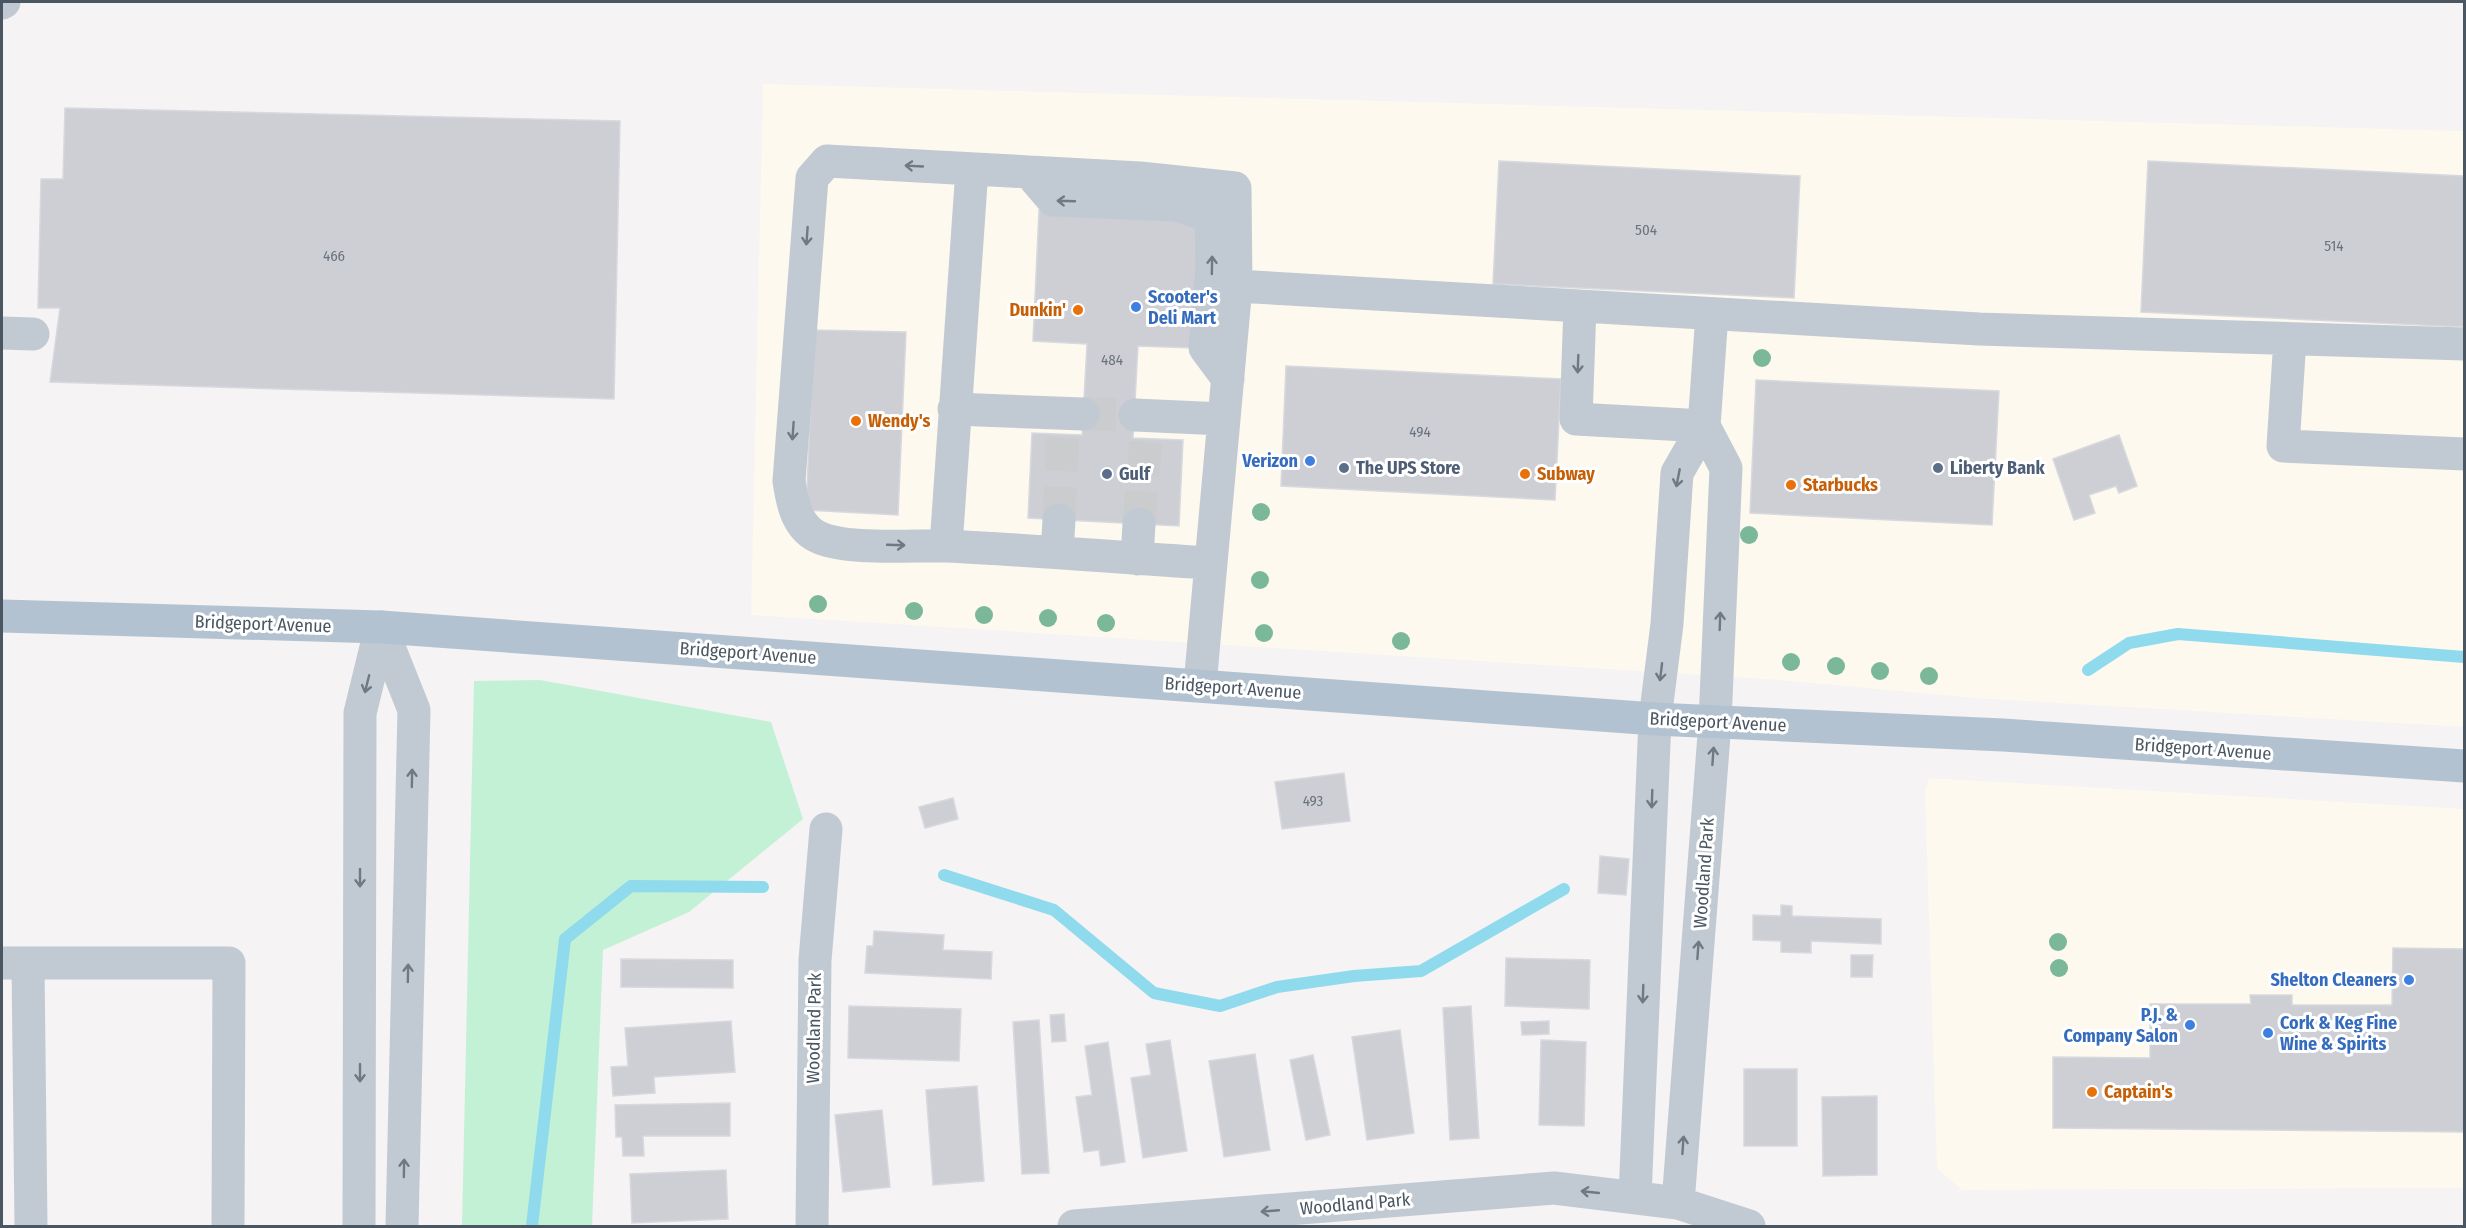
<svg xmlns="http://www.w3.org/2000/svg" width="2466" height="1228" viewBox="0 0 2466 1228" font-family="'Fira Sans Condensed',sans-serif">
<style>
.commercial{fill:#fdf9ef}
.green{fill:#c3f1d5}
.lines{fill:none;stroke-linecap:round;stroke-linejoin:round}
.stream{stroke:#90daee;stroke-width:12}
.building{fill:#cdcfd5;stroke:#d7d9de;stroke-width:1.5}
.minor-tunnel{stroke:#caccce;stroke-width:33;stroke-dasharray:33 16;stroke-linecap:butt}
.minor{stroke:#c1cad2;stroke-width:33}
.major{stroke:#b3c2d1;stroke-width:33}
.tree{fill:#7bb799}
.oneway{stroke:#6e7983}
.shop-dot{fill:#3f7fe0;stroke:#fff;stroke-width:2}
.food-dot{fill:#e8710a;stroke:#fff;stroke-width:2}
.service-dot{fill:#5c6f8a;stroke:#fff;stroke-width:2}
.labels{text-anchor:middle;stroke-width:6;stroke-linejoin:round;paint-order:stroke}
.number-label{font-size:15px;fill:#6b747e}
.shop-label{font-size:18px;font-weight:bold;fill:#366cbe;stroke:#fff;text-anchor:end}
.food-label{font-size:18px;font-weight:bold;fill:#c56008;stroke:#fff;text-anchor:start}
.service-label{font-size:18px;font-weight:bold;fill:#4e5e75;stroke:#fff;text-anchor:start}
.street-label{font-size:18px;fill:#4a5661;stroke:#fff}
</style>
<rect width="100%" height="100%" fill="#f5f3f3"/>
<path class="commercial" d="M 763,84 L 2464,131 L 2464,727 L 1974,698 L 1780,680 L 751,615 Z
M 1929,778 L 2464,809 L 2464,1188 L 1962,1190 L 1937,1168 L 1925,791 Z"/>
<path class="green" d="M 540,680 L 771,722 L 803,819 L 689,912 L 603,950 L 592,1226 L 462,1226 L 474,681 Z"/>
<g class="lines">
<path class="stream" d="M 2088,670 L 2129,643 L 2178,634 L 2464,657
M 944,875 L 1054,910 L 1154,993 L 1220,1006 L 1277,987 L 1354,976 L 1421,971 L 1564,889
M 532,1226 L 565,939 L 631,886 L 763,887"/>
</g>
<path class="building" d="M 65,108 L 620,121 L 614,399 L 50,382 L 60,308 L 38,308 L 41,179 L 63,179 Z
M 1499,161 L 1800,176 L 1794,298 L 1493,284 Z
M 2148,161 L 2464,176 L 2464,327 L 2141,312 Z
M 1039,210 L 1200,218 L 1194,348 L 1138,346 L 1133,438 L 1183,440 L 1179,526 L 1028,518 L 1032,433 L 1082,435 L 1087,344 L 1033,341 Z
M 814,330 L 906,332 L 898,515 L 806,510 Z
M 1286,366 L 1561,379 L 1555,500 L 1281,486 Z
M 1756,380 L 1999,391 L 1992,525 L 1750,513 Z
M 2119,435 L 2137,486 L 2119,493 L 2116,486 L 2089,495 L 2095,513 L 2074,520 L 2053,459 Z
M 1344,773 L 1350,821 L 1282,829 L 1275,782 Z
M 953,798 L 958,819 L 925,828 L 919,807 Z
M 1600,856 L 1629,859 L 1626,895 L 1598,893 Z
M 1781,905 L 1792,906 L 1792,916 L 1881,919 L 1881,944 L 1811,941 L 1811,953 L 1781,952 L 1781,941 L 1753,940 L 1753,915 L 1781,916 Z
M 874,931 L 944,935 L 943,950 L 992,952 L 991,979 L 865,973 L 867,946 L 873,946 Z
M 2393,948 L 2464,949 L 2464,1132 L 2053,1128 L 2053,1057 L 2150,1058 L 2150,1004 L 2251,1004 L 2250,995 L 2292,995 L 2292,1005 L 2392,1005 Z
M 1851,955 L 1873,955 L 1872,977 L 1851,977 Z
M 1506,958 L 1590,960 L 1589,1009 L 1505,1006 Z
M 621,959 L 733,960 L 733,988 L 621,987 Z
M 849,1006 L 961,1009 L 959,1061 L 848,1058 Z
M 1471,1006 L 1479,1138 L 1450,1140 L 1443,1008 Z
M 1064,1014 L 1066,1041 L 1052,1042 L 1050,1015 Z
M 1039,1020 L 1049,1173 L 1022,1174 L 1013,1022 Z
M 731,1021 L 735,1072 L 654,1077 L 655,1093 L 613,1096 L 611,1067 L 628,1066 L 625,1028 Z
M 1549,1021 L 1549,1034 L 1522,1035 L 1521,1022 Z
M 1400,1030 L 1414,1133 L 1367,1140 L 1352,1037 Z
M 1170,1040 L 1187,1151 L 1143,1158 L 1131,1078 L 1151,1075 L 1146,1044 Z
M 1541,1040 L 1586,1042 L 1584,1126 L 1539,1125 Z
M 1108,1042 L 1125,1162 L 1101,1166 L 1099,1150 L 1084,1152 L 1076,1097 L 1092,1095 L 1085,1046 Z
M 1255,1054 L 1270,1150 L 1224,1157 L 1209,1061 Z
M 1313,1055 L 1330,1135 L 1306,1140 L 1290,1060 Z
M 1744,1069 L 1797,1069 L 1797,1146 L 1744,1146 Z
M 977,1086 L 984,1181 L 933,1185 L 926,1090 Z
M 1877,1096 L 1877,1175 L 1823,1176 L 1822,1097 Z
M 730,1103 L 730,1136 L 643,1136 L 644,1156 L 623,1156 L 622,1137 L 616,1137 L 615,1105 Z
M 882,1110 L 890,1187 L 843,1192 L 835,1115 Z
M 726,1170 L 728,1219 L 632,1223 L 630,1174 Z"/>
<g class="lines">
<path class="minor-tunnel" d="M 1083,414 L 1135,415
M 1059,520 L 1063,434
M 1139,524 L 1146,438"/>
<path class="minor" d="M 2,3 L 4,2
M 1029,172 L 1053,200 L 1175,205 L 1211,216 L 1212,268 L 1205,348 L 1228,379
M 1236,286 L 1979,329 L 2464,344
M 1580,306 L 1576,419 L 1704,426
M 2,333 L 33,334
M 2290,339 L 2283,446 L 2464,454
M 954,409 L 1083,414
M 1135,415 L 1223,419
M 946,546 L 972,169
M 1057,552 L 1059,520
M 1137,559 L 1139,524
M 381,627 L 414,710 L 402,1226
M 1200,685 L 1236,286 L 1235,188 L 1140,178 L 827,161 L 812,178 L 789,481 C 792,501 796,525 816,536 C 844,551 912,545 946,546 C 1034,550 1122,558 1209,563
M 2,963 L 229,963 L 228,1226
M 28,964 L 31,1226
M 1635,1197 L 1655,719 L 1667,624 L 1677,473 L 1704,426 L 1712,314
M 1678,1203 L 1715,722 L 1726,468 L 1704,426
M 359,1226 L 360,713 L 381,627
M 812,1226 L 815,960 L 826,829
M 1074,1226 L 1554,1188 L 1678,1203 L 1749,1226"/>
<path class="major" d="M 2,616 L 381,627 L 1655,719 L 2003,735 L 2464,766"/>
</g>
<g class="tree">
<circle cx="1762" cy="358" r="9"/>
<circle cx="1261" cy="512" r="9"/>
<circle cx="1749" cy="535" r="9"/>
<circle cx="1260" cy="580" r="9"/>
<circle cx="818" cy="604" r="9"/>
<circle cx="914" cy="611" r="9"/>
<circle cx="984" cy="615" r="9"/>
<circle cx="1048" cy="618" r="9"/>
<circle cx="1106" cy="623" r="9"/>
<circle cx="1264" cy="633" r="9"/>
<circle cx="1401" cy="641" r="9"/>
<circle cx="1791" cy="662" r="9"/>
<circle cx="1836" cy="666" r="9"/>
<circle cx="1880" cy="671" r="9"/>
<circle cx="1929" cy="676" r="9"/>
<circle cx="2058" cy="942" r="9"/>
<circle cx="2059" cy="968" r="9"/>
</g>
<defs><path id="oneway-shaft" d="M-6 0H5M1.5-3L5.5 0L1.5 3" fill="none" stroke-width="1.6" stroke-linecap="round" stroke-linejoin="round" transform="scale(1.5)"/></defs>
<g class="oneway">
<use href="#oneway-shaft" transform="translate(914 166) rotate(-177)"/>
<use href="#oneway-shaft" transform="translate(1066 201) rotate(-178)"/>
<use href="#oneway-shaft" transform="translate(807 236) rotate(94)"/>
<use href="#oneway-shaft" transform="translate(1212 265) rotate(-89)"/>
<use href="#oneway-shaft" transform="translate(1578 364) rotate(92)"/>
<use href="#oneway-shaft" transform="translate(793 431) rotate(94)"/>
<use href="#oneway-shaft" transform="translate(1678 478) rotate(101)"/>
<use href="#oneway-shaft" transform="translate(896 545) rotate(2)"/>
<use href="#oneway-shaft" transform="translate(1720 621) rotate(-88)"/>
<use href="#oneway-shaft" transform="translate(1661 672) rotate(97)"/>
<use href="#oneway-shaft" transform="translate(367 684) rotate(104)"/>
<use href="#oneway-shaft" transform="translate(1713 756) rotate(-86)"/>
<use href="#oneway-shaft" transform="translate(412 778) rotate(-89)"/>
<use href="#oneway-shaft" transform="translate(1652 799) rotate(92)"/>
<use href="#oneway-shaft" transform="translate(360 878) rotate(90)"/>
<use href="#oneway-shaft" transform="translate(1698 950) rotate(-86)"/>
<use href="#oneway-shaft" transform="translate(408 973) rotate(-89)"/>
<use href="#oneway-shaft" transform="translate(1643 994) rotate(92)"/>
<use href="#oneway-shaft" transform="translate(360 1073) rotate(90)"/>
<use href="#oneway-shaft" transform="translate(1683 1145) rotate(-86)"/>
<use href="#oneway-shaft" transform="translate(404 1168) rotate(-89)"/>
<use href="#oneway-shaft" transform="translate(1590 1192) rotate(-174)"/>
<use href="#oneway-shaft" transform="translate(1270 1211) rotate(175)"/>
</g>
<g class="shop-dot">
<circle cx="1136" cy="307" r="6"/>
<circle cx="1310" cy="461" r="6"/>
<circle cx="2409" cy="980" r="6"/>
<circle cx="2190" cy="1025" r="6"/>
<circle cx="2268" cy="1033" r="6"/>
</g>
<g class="food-dot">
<circle cx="1078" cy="310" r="6"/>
<circle cx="856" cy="421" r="6"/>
<circle cx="1525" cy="474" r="6"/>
<circle cx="1791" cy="485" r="6"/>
<circle cx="2092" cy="1092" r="6"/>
</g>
<g class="service-dot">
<circle cx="1344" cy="468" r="6"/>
<circle cx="1938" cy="468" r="6"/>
<circle cx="1107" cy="474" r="6"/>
</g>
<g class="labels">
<g class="number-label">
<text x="1646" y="235">504</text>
<text x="2334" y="251">514</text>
<text x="334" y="261">466</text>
<text x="1112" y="365">484</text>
<text x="1420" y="437">494</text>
<text x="1313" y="806">493</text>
</g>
<g class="shop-label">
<text x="1148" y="303" text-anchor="start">Scooter's<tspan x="1148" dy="21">Deli Mart</tspan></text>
<text x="1298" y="467">Verizon</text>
<text x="2397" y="986">Shelton Cleaners</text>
<text x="2178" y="1021">P.J. &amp;<tspan x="2178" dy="21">Company Salon</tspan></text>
<text x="2280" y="1029" text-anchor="start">Cork &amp; Keg Fine<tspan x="2280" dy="21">Wine &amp; Spirits</tspan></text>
</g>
<g class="food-label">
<text x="1066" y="316" text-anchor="end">Dunkin'</text>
<text x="868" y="427">Wendy's</text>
<text x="1537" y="480">Subway</text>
<text x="1803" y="491">Starbucks</text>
<text x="2104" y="1098">Captain's</text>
</g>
<g class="service-label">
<text x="1356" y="474">The UPS Store</text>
<text x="1950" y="474">Liberty Bank</text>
<text x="1119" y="480">Gulf</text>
</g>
<g class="street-label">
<text transform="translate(263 624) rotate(2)" y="6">Bridgeport Avenue</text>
<text transform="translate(748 653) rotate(4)" y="6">Bridgeport Avenue</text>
<text transform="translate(1233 688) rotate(4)" y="6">Bridgeport Avenue</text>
<text transform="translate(1718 722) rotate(3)" y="6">Bridgeport Avenue</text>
<text transform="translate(2203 749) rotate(4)" y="6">Bridgeport Avenue</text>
<text transform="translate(1704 873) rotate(-86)" y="6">Woodland Park</text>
<text transform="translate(814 1028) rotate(-89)" y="6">Woodland Park</text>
<text transform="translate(1355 1204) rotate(-5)" y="6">Woodland Park</text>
</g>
</g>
<rect width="2466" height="1228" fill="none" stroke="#4a5661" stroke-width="6"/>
</svg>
